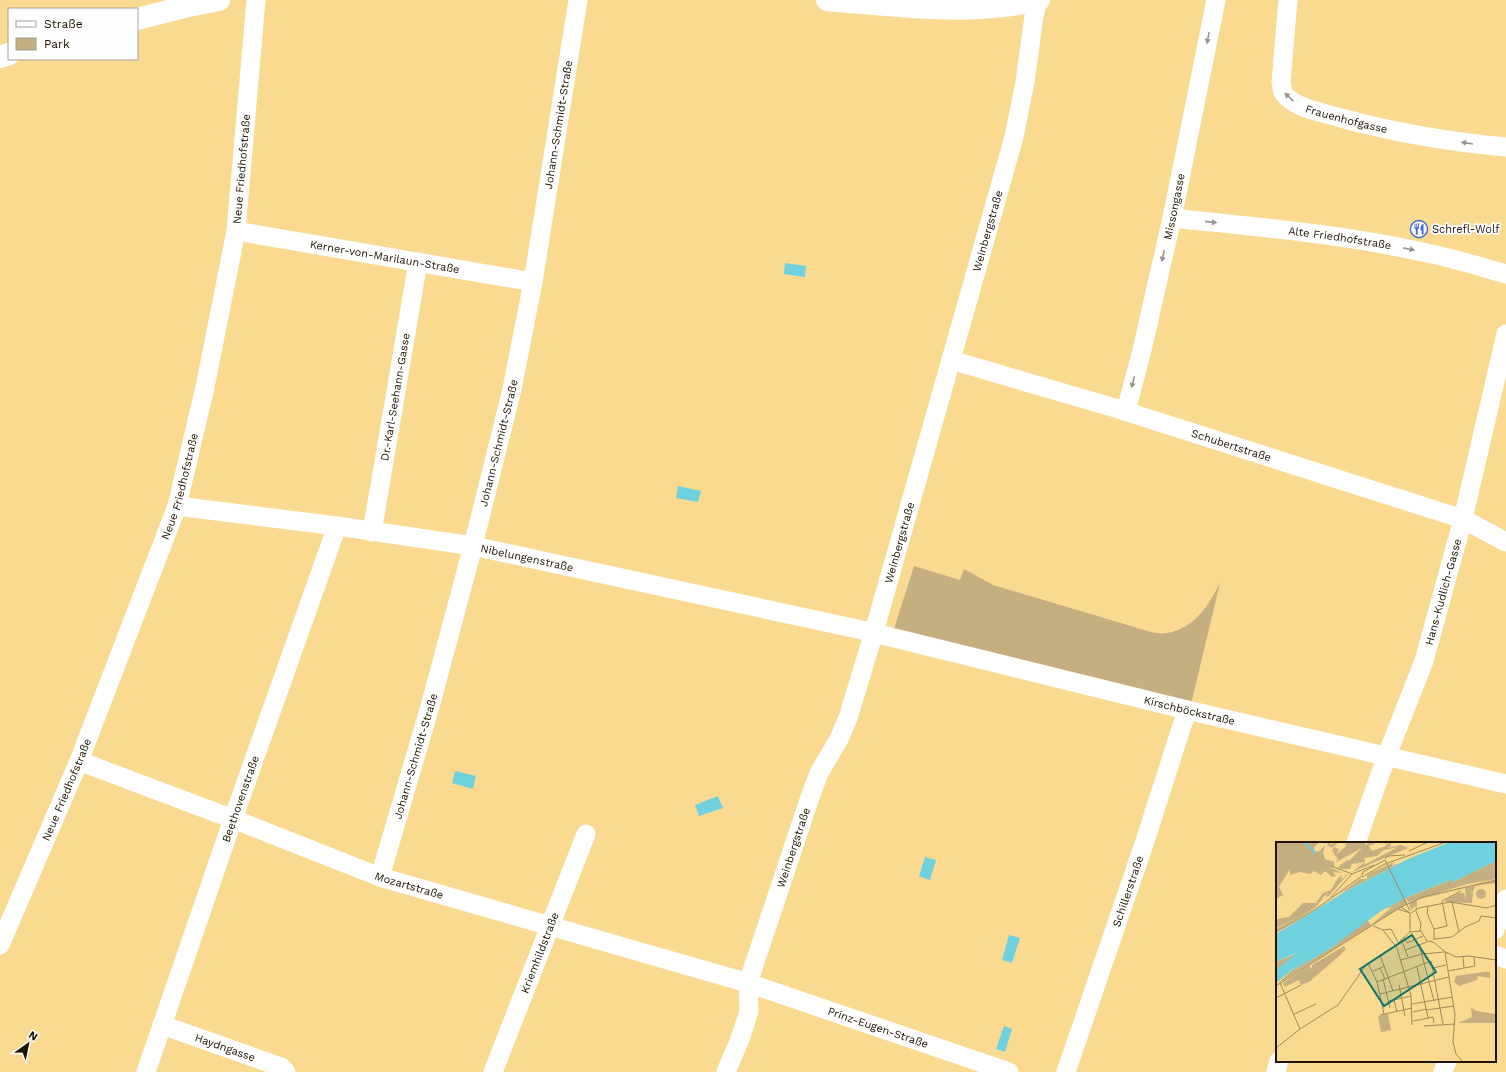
<svg xmlns="http://www.w3.org/2000/svg" width="1506" height="1072" viewBox="0 0 1506 1072" font-family="'Work Sans',sans-serif">
<style>
.green{fill:#c5ae7f}
.water{fill:#6ed1dd}
.lines{fill:none;stroke-linecap:round;stroke-linejoin:round}
.minor{stroke:#fff;stroke-width:19}
.tertiary{stroke:#fff;stroke-width:22}
.oneway{fill:#99958c}
.labels{text-anchor:middle;stroke-width:3.5;stroke-linejoin:round;paint-order:stroke}
.street-label{font-size:11px;fill:#1d1300;stroke:#fefefe}
.poi-label{font-size:11px;fill:#1d1300;stroke:#fefefe;text-anchor:start}
.inset-river{fill:none;stroke:#6ed1dd;stroke-width:2}
.inset-road{fill:none;stroke:#a28a57;stroke-width:1}
.view{fill:#0f766e;fill-opacity:0.15;stroke:#0f766e;stroke-width:2}
.inset-edge{fill:none;stroke:#1d1300;stroke-width:2}
</style>
<rect width="100%" height="100%" fill="#fad991"/>
<path class="green" d="M 914,566 L 960,580 L 964,569 L 993,585 L 1151,632 C 1156,633 1162,634 1167,633 C 1194,629 1209,605 1220,583 L 1191,704 L 893,632 Z"/>
<path class="water" d="M 785,263 L 806,266 L 805,277 L 784,274 Z
M 678,486 L 701,491 L 698,502 L 676,498 Z
M 455,771 L 476,776 L 473,789 L 452,783 Z
M 718,796 L 723,808 L 699,816 L 695,805 Z
M 925,857 L 936,860 L 930,880 L 919,876 Z
M 1009,935 L 1020,938 L 1012,963 L 1002,960 Z
M 1004,1026 L 1012,1029 L 1005,1052 L 996,1049 Z"/>
<g class="lines">
<g class="minor">
<path id="s1" d="M 1288,0 L 1281,82 C 1282,86 1282,91 1284,94 C 1295,108 1321,112 1337,117 C 1392,132 1449,142 1506,147"/>
<path id="s2" d="M 1172,218 C 1257,227 1343,234 1427,253 C 1453,258 1480,267 1506,274"/>
<path id="s3" d="M 236,231 L 533,282"/>
<path id="s4" d="M 951,360 L 1115,408 L 1463,519 L 1506,542"/>
<path id="s5" d="M 1126,411 L 1142,350 L 1172,218 L 1216,0"/>
<path id="s6" d="M 177,506 L 337,526 L 473,546 L 862,630 L 1187,710 L 1506,784"/>
<path id="s7" d="M 372,532 L 418,262"/>
<path id="s8" d="M 79,761 L 233,819 L 380,877 L 748,983 L 1009,1072"/>
<path id="s9" d="M 1356,843 L 1387,755 L 1424,661 L 1463,519 L 1506,334"/>
<path id="s10" d="M 380,877 L 431,703 L 473,546 L 512,389 L 533,282 L 578,0"/>
<path d="M 1495,930 L 1506,899"/>
<path id="s11" d="M 0,945 L 79,761 L 177,506 L 205,387 L 236,231 L 256,0"/>
<path d="M 1495,955 L 1506,959"/>
<path id="s12" d="M 162,1025 L 281,1067 L 286,1072"/>
<path id="s13" d="M 146,1072 L 233,819 L 337,526"/>
<path id="s14" d="M 493,1072 L 586,834"/>
<path id="s15" d="M 726,1072 L 740,1039 L 749,1011 L 748,983 L 810,797 L 819,773 L 839,739 L 848,718 L 874,632 L 1014,137 L 1025,82 L 1034,16 L 1038,0"/>
<path id="s16" d="M 1066,1072 L 1145,841 L 1187,710"/>
<path d="M 1276,1072 L 1279,1061"/>
<path d="M 1443,1072 L 1447,1061"/>
</g>
<path class="tertiary" d="M 827,0 C 897,6 970,16 1039,0
M 137,19 L 184,7 L 219,0
M 0,57 L 9,54"/>
</g>
<defs><path id="oneway-solid" d="M-6-.8H1V-3.2L6.5 0L1 3.2V.8H-6Z"/></defs>
<g class="oneway">
<use href="#oneway-solid" transform="translate(1208 38) rotate(101)"/>
<use href="#oneway-solid" transform="translate(1289 97) rotate(-137)"/>
<use href="#oneway-solid" transform="translate(1467 143) rotate(-171)"/>
<use href="#oneway-solid" transform="translate(1211 222) rotate(6)"/>
<use href="#oneway-solid" transform="translate(1409 249) rotate(11)"/>
<use href="#oneway-solid" transform="translate(1163 256) rotate(103)"/>
<use href="#oneway-solid" transform="translate(1133 382) rotate(105)"/>
</g>
<defs>
<g id="restaurant-ring" transform="scale(0.9)"><circle r="9.5" fill="#fefefe" stroke="#3c65d6" stroke-width="1.5"/><path d="M-5-6h1v4h1v-4h1v4h1v-4h1v5L-1.5 .5V6h-2V.5L-5-1ZM5-6V6H3V1.5H1.5Q1.5-4 5-6Z" fill="#3c65d6"/></g>
</defs>
<g fill-rule="evenodd">
<use href="#restaurant-ring" x="1419" y="229"/>
</g>
<g class="labels">
<g class="street-label">
<text dy="4" stroke="none"><textPath href="#s1" startOffset="163">Frauenhofgasse</textPath></text>
<text dy="4" stroke="none"><textPath href="#s10" startOffset="774">Johann-Schmidt-Straße</textPath></text>
<text dy="4" stroke="none"><textPath href="#s11" startOffset="817">Neue Friedhofstraße</textPath></text>
<text dy="4" stroke="none"><textPath href="#s5" startOffset="210">Missongasse</textPath></text>
<text dy="4" stroke="none"><textPath href="#s15" startOffset="884">Weinbergstraße</textPath></text>
<text dy="4" stroke="none"><textPath href="#s2" startOffset="169">Alte Friedhofstraße</textPath></text>
<text dy="4" stroke="none"><textPath href="#s3" startOffset="151">Kerner-von-Marilaun-Straße</textPath></text>
<text dy="4" stroke="none"><textPath href="#s7" startOffset="137">Dr.-Karl-Seehann-Gasse</textPath></text>
<text dy="4" stroke="none"><textPath href="#s10" startOffset="450">Johann-Schmidt-Straße</textPath></text>
<text dy="4" stroke="none"><textPath href="#s4" startOffset="293">Schubertstraße</textPath></text>
<text dy="4" stroke="none"><textPath href="#s11" startOffset="493">Neue Friedhofstraße</textPath></text>
<text dy="4" stroke="none"><textPath href="#s15" startOffset="560">Weinbergstraße</textPath></text>
<text dy="4" stroke="none"><textPath href="#s6" startOffset="354">Nibelungenstraße</textPath></text>
<text dy="4" stroke="none"><textPath href="#s9" startOffset="266">Hans-Kudlich-Gasse</textPath></text>
<text dy="4" stroke="none"><textPath href="#s6" startOffset="1034">Kirschböckstraße</textPath></text>
<text dy="4" stroke="none"><textPath href="#s10" startOffset="126">Johann-Schmidt-Straße</textPath></text>
<text dy="4" stroke="none"><textPath href="#s11" startOffset="169">Neue Friedhofstraße</textPath></text>
<text dy="4" stroke="none"><textPath href="#s13" startOffset="289">Beethovenstraße</textPath></text>
<text dy="4" stroke="none"><textPath href="#s15" startOffset="236">Weinbergstraße</textPath></text>
<text dy="4" stroke="none"><textPath href="#s8" startOffset="353">Mozartstraße</textPath></text>
<text dy="4" stroke="none"><textPath href="#s16" startOffset="191">Schillerstraße</textPath></text>
<text dy="4" stroke="none"><textPath href="#s14" startOffset="128">Kriemhildstraße</textPath></text>
<text dy="4" stroke="none"><textPath href="#s8" startOffset="843">Prinz-Eugen-Straße</textPath></text>
<text dy="4" stroke="none"><textPath href="#s12" startOffset="67">Haydngasse</textPath></text>
</g>
<g class="poi-label">
<text x="1432" y="233">Schrefl-Wolf</text>
</g>
</g>
<g transform="translate(1276 842)">
<rect width="220" height="220" fill="#fad991"/>
<path d="M 0,0 L 44,0 L 38,5 L 39,10 L 44,9 L 49,3 L 47,11 L 49,17 L 58,20 L 58,25 L 54,25 L 66,31 L 57,30 L 60,34 L 56,35 L 49,29 L 45,33 L 38,29 L 34,32 L 24,30 L 14,33 L 14,27 L 3,45 L 7,53 L 0,57 ZM 53,0 L 55,3 L 56,0 L 56,2 L 62,0 L 56,6 L 58,6 L 63,0 L 59,6 L 63,7 L 59,13 L 63,8 L 61,12 L 67,7 L 70,4 L 69,0 L 71,3 L 70,0 L 88,0 L 90,3 L 93,1 L 92,0 L 102,0 L 93,4 L 96,9 L 110,4 L 110,0 L 111,3 L 114,0 L 115,4 L 111,6 L 125,3 L 132,6 L 76,30 L 89,20 L 88,23 L 122,5 L 108,8 L 101,14 L 89,16 L 86,17 L 89,17 L 89,20 L 76,22 L 74,27 L 65,27 L 62,26 L 64,23 L 72,18 L 73,19 L 86,6 L 60,20 L 62,17 L 58,12 L 56,8 L 58,7 L 56,6 L 51,3 ZM 220,19 L 220,37 L 191,42 L 132,60 L 130,56 L 177,37 L 175,41 ZM 118,20 L 116,24 L 124,21 L 62,53 L 84,37 L 91,37 L 91,33 ZM 71,32 L 72,32 L 53,54 L 50,55 L 51,51 L 40,65 L 45,62 L 0,90 L 0,87 L 22,75 L 0,86 L 1,77 L 13,75 L 27,61 L 40,61 L 47,51 L 55,48 L 62,36 L 66,33 L 65,38 ZM 220,38 L 220,41 L 199,44 L 197,50 L 192,51 L 197,51 L 196,61 L 170,60 L 169,58 L 183,51 L 188,51 L 190,58 L 189,46 L 141,58 L 141,66 L 140,69 L 139,64 L 135,68 L 133,61 L 139,58 ZM200 52a5 5 0 1 1 10 0a5 5 0 1 1-10 0ZM 129,56 L 131,61 L 0,143 L 33,113 L 17,129 L 55,106 L 91,78 L 95,83 L 116,65 L 110,67 ZM 68,104 L 70,107 L 63,114 L 33,140 L 25,143 L 23,138 L 8,145 L 7,141 L 33,124 L 36,127 L 36,123 ZM 20,112 L 3,126 L 0,128 L 0,120 ZM 208,130 L 214,130 L 214,136 L 202,134 L 201,138 L 183,144 L 178,140 L 180,134 ZM 195,165 L 200,169 L 219,172 L 220,181 L 182,181 L 196,175 ZM 112,172 L 115,188 L 105,190 L 102,174 Z" fill="#c5ae7f"/>
<path d="M 174,0 L 220,0 L 220,19 L 175,41 L 177,37 L 134,54 L 105,69 L 55,106 L 15,130 L 33,114 L 0,141 L 0,128 L 20,111 L 0,120 L 0,92 L 72,48 L 132,17 Z" fill="#6ed1dd"/>
<path class="inset-river" d="M 28,0 L 40,11"/>
<path class="inset-road" d="M 133,9 L 152,0M 109,17 L 112,14 L 129,13M 55,24 L 76,32M 86,33 L 87,30 L 109,18 L 134,69M 86,35 L 109,22 L 170,0M 55,55 L 76,32 L 98,23M 176,60 L 183,90M 125,65 L 147,55 L 220,38M 152,65 L 151,71 L 158,87 L 158,98M 122,67 L 134,71 L 125,65M 140,69 L 145,82 L 144,89M 134,71 L 134,90 L 145,89 L 151,99 L 157,100 L 172,112M 135,71 L 143,66 L 174,60 L 211,66 L 220,63M 97,84 L 107,88 L 121,106 L 135,154 L 136,183M 158,87 L 171,84 L 166,59 L 185,49M 107,88 L 115,87 L 122,100M 0,90 L 40,67 L 86,34M 127,95 L 131,101 L 147,94M 125,97 L 132,115M 158,97 L 176,95 L 189,85 L 203,79 L 205,74 L 220,76M 143,102 L 158,159M 129,108 L 151,100M 169,110 L 179,173 L 177,200 L 180,212 L 187,220M 170,110 L 180,115 L 192,114 L 220,118M 104,113 L 117,149M 125,118 L 146,112 L 168,110M 92,121 L 101,140 L 108,172M 141,125 L 152,176M 104,126 L 109,137M 157,126 L 170,123M 188,126 L 199,124 L 198,115M 97,129 L 109,124M 172,129 L 188,126 L 187,114M 107,137 L 114,166M 101,140 L 155,119 L 167,182M 123,143 L 129,174M 0,144 L 125,65M 104,152 L 173,135M 0,156 L 25,143M 118,158 L 121,170M 113,159 L 135,154M 136,162 L 176,155M 151,168 L 178,164M 137,170 L 151,167M 18,172 L 40,162M 104,173 L 136,166M 137,179 L 157,175 L 158,181M 148,184 L 179,182M 24,187 L 62,163 L 90,123 L 119,104 L 134,90M 0,206 L 24,187 L 4,141"/>
<path class="view" d="M 136,93 L 160,130 L 108,164 L 84,127 Z"/>
<rect width="220" height="220" class="inset-edge"/>
</g>
<rect x="8" y="8" width="130" height="52" fill="#fefefe" stroke="#a4a098"/>
<rect x="16" y="21" width="20" height="6" fill="#ffffff" stroke="#a4a098"/>
<text x="44" y="28" font-size="12" fill="#1d1300">Straße</text>
<rect x="16" y="38" width="20" height="12" fill="#c5ae7f" stroke="#a4a098"/>
<text x="44" y="48" font-size="12" fill="#1d1300">Park</text>
<g transform="translate(28 1044) rotate(33)" stroke="#fefefe" stroke-width="3" paint-order="stroke">
<path d="M0-3L7 15L0 10L-7 15Z" fill="#1d1300"/>
<text y="-6" font-size="11" font-weight="bold" text-anchor="middle" fill="#1d1300">N</text>
</g>
</svg>
